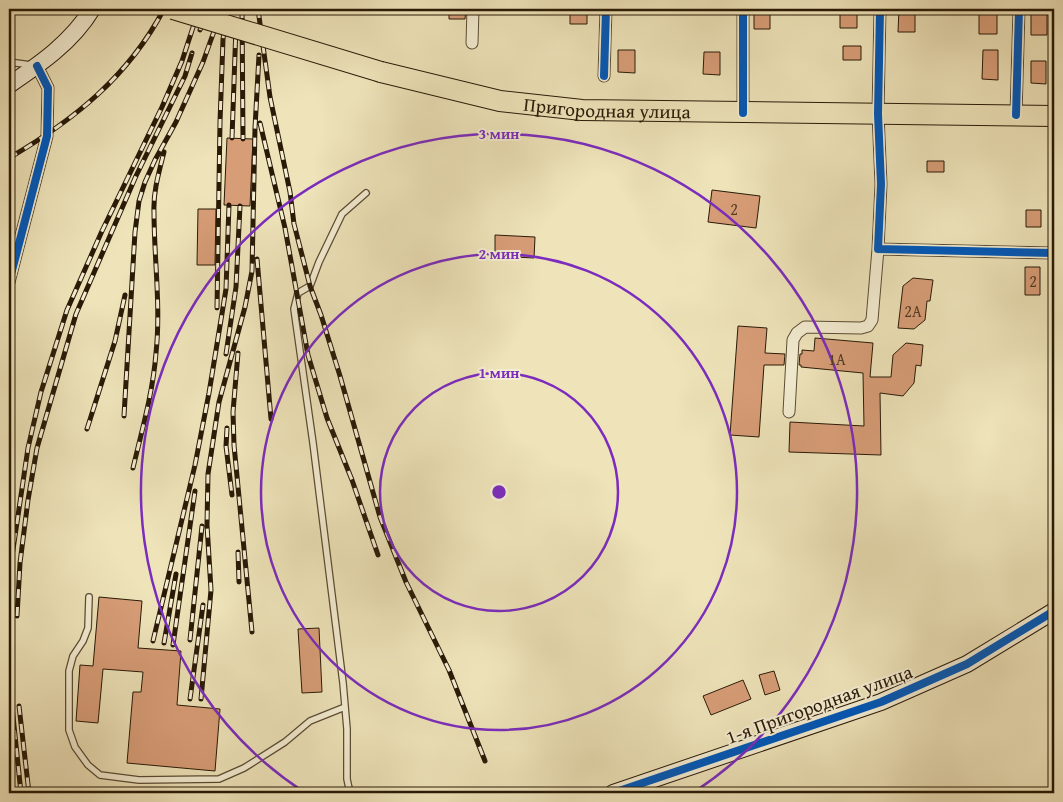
<svg xmlns="http://www.w3.org/2000/svg" width="1063" height="802" viewBox="0 0 1063 802" font-family="'Gentium Book Plus',serif">
<style>
.building{fill:#d79d77;stroke:#291a07}
.lines{fill:none;stroke-linecap:round;stroke-linejoin:round}
.lane-casing{stroke:#5a4c34;stroke-width:8}
.street-casing{stroke:#5a4c34;stroke-width:13}
.secondary-casing{stroke:#291a07;stroke-width:18}
.highway-casing{stroke:#291a07;stroke-width:22}
.lane{stroke:#f4edd2;stroke-width:5.5}
.street{stroke:#f4edd2;stroke-width:11}
.secondary{stroke:#f4edd2;stroke-width:16}
.highway{stroke:#eee3b9;stroke-width:20}
.rail-casing{stroke:#291a07;stroke-width:5}
.rail{stroke:#f4edd2;stroke-width:3;stroke-dasharray:9;stroke-linecap:butt}
.highway-bridge-casing{stroke:#291a07;stroke-width:22;stroke-linecap:butt}
.highway-bridge{stroke:#eee3b9;stroke-width:20}
.cycleway-casing{stroke:#f4edd2;stroke-width:11}
.cycleway{stroke:#0057b8;stroke-width:8}
.ring{fill:none;stroke:#7b2cbf;stroke-width:2.5}
.labels{text-anchor:middle;stroke-width:4;stroke-linejoin:round;paint-order:stroke}
.number-label{font-size:16px;fill:#543b23}
.street-label{font-size:19px;fill:#291a07;stroke:#f4edd2}
.centre{fill:#7b2cbf;stroke:#f4edd2;stroke-width:2.5}
.ring-label{font-size:15px;text-anchor:middle;font-weight:bold;fill:#7b2cbf;stroke:#f4edd2;stroke-width:4;stroke-linejoin:round;paint-order:stroke}
</style>
<rect width="100%" height="100%" fill="#eee3b9"/>
<filter id="stains"><feTurbulence type="fractalNoise" baseFrequency=".004" numOctaves="4"/><feColorMatrix values="0 0 0 0 .2 0 0 0 0 .09 0 0 0 0 .02 0 0 0 .5 -.17"/></filter>
<radialGradient id="worn" r=".72"><stop offset=".6" stop-color="#630" stop-opacity="0"/><stop offset="1" stop-color="#630" stop-opacity=".3"/></radialGradient>
<path class="building" d="M 449,9 L 466,9 L 465,19 L 449,19 Z
M 570,9 L 587,9 L 587,24 L 570,24 Z
M 754,9 L 770,9 L 770,29 L 754,29 Z
M 840,9 L 857,9 L 857,28 L 840,28 Z
M 899,9 L 915,9 L 915,32 L 898,32 Z
M 979,9 L 997,9 L 997,34 L 979,34 Z
M 1031,12 L 1047,12 L 1047,35 L 1031,35 Z
M 843,46 L 861,46 L 861,60 L 843,60 Z
M 618,50 L 635,50 L 635,73 L 618,72 Z
M 983,50 L 998,50 L 998,80 L 982,79 Z
M 704,52 L 720,52 L 720,75 L 703,74 Z
M 1031,61 L 1046,61 L 1046,84 L 1031,83 Z
M 227,138 L 253,139 L 250,206 L 224,205 Z
M 927,161 L 944,161 L 944,172 L 927,172 Z
M 712,190 L 760,196 L 756,228 L 708,222 Z
M 198,209 L 216,209 L 215,265 L 197,265 Z
M 1026,210 L 1041,210 L 1041,227 L 1026,227 Z
M 495,235 L 535,237 L 534,258 L 495,256 Z
M 1025,267 L 1040,267 L 1040,295 L 1025,295 Z
M 913,278 L 933,280 L 930,301 L 927,301 L 925,320 L 914,329 L 898,328 L 903,286 Z
M 738,326 L 767,328 L 765,353 L 785,354 L 784,365 L 764,365 L 759,437 L 730,435 Z
M 815,338 L 873,343 L 870,377 L 891,377 L 893,355 L 906,343 L 923,345 L 921,366 L 916,365 L 914,383 L 903,396 L 880,393 L 881,455 L 789,452 L 790,422 L 864,426 L 863,373 L 801,367 L 801,365 L 799,365 L 800,354 L 802,354 L 802,350 L 814,351 Z
M 99,597 L 142,601 L 138,648 L 181,651 L 177,705 L 220,709 L 215,771 L 127,763 L 133,692 L 141,692 L 143,672 L 103,669 L 98,723 L 76,721 L 80,665 L 93,666 Z
M 319,628 L 322,692 L 302,693 L 298,629 Z
M 774,671 L 780,690 L 765,695 L 759,675 Z
M 743,680 L 751,699 L 711,715 L 703,696 Z"/>
<g class="lines">
<g class="lane-casing">
<path id="lane" d="M 9,62 L 31,65
M 89,597 L 88,628 L 83,641 L 73,656 L 69,671 L 69,730 L 75,747 L 88,765 L 100,775 L 139,780 L 219,779 L 244,768 L 285,742 L 310,721 L 345,707
M 350,793 L 347,779 L 347,729 L 343,683 L 313,443 L 294,309 L 298,293 L 310,286 L 319,262 L 342,214 L 366,193"/>
</g>
<g class="street-casing">
<path id="street" d="M 880,9 L 878,114 L 881,184 L 878,249 L 1054,253
M 472,43 L 473,9
M 604,76 L 606,9
M 743,113 L 743,9
M 1016,115 L 1019,9
M 9,282 L 47,136 L 48,88 L 37,66
M 789,412 L 793,340 L 797,333 L 805,327 L 861,328 L 868,326 L 872,320 L 878,249"/>
</g>
<g class="secondary-casing">
<path id="secondary" d="M 9,85 C 40,64 72,42 92,9
M 613,793 L 881,702 L 967,664 L 1054,611"/>
</g>
<g class="highway-casing">
<g id="highway">
<path id="s1" d="M 381,72 L 500,101 L 582,110 L 1054,116"/>
</g>
</g>
<use href="#lane" class="lane"/>
<use href="#street" class="street"/>
<use href="#secondary" class="secondary"/>
<use href="#highway" class="highway"/>
<g class="rail-casing">
<path id="rail" d="M 242,9 L 243,139
M 258,9 L 270,97 L 290,192 L 294,224 L 310,286 L 321,315 L 340,376 L 380,517 L 406,582 L 449,670 L 485,761
M 200,30 L 207,9
M 260,123 L 285,228 L 308,355 L 327,418 L 352,480 L 378,555
M 232,138 L 236,26
M 9,158 C 74,120 128,77 164,9
M 257,259 L 271,419
M 217,308 L 220,122 L 223,39 L 227,11
M 238,353 L 233,412 L 234,445 L 252,632
M 226,354 L 236,287 L 240,206
M 124,416 L 135,232 L 139,201 L 145,182 L 155,160 L 176,122 L 203,62 L 222,9
M 227,428 L 226,446 L 232,495
M 87,429 L 115,341 L 125,295
M 133,468 C 142,430 153,392 156,353 C 161,306 154,259 154,212 C 153,192 159,172 164,152
M 238,552 L 239,582
M 17,616 L 20,563 L 28,500 L 37,448 L 76,314 L 136,176 L 185,76 L 192,53
M 190,640 L 202,526
M 153,641 L 195,465 L 209,393 L 226,289 L 229,205
M 164,643 L 176,574
M 173,645 L 195,491
M 190,699 L 203,605
M 201,699 L 211,590 L 207,525 L 208,474 L 219,402 L 245,307 L 252,271 L 255,128 L 259,55
M 19,706 L 29,793
M 21,793 L 11,697 L 9,630 L 11,563 L 28,448 L 41,392 L 67,310 L 102,231 L 162,107 L 182,61 L 199,9"/>
</g>
<use href="#rail" class="rail"/>
<g class="highway-bridge-casing">
<path id="highway-bridge" d="M 173,9 L 381,72"/>
</g>
<use href="#highway-bridge" class="highway-bridge"/>
<g class="cycleway-casing">
<path id="cycleway" d="M 880,9 L 878,114 L 881,184 L 878,249 L 1054,253
M 604,76 L 606,9
M 743,113 L 743,9
M 1016,115 L 1019,9
M 9,282 L 47,136 L 48,88 L 37,66
M 613,793 L 881,702 L 967,664 L 1054,611"/>
</g>
<use href="#cycleway" class="cycleway"/>
</g>
<g class="ring">
<circle cx="499" cy="492" r="119"/>
<circle cx="499" cy="492" r="238"/>
<path d="M304 792A358 358 0 1 1 694 792"/>
</g>
<g class="labels">
<g class="number-label">
<text x="734" y="215">2</text>
<text x="1033" y="287">2</text>
<text x="913" y="317">2А</text>
<text x="837" y="365">1А</text>
</g>
<g class="street-label">
<text dy="7" stroke="none"><textPath href="#s1" startOffset="230">Пригородная улица</textPath></text>
<text transform="translate(819 704) rotate(-20)" y="7">1-я Пригородная улица</text>
</g>
</g>
<circle cx="499" cy="492" r="8" class="centre"/>
<g class="ring-label">
<text x="499" y="139">3 мин</text>
<text x="499" y="259">2 мин</text>
<text x="499" y="378">1 мин</text>
</g>
<rect width="1063" height="802" fill="none" stroke="#eee3b9" stroke-width="30"/>
<rect x="10" y="10" width="1043" height="782" fill="none" stroke="#291a07" stroke-width="2.5"/>
<rect x="15" y="15" width="1033" height="772" fill="none" stroke="#291a07"/>
<rect width="100%" height="100%" filter="url(#stains)"/>
<rect width="100%" height="100%" fill="url(#worn)"/>
</svg>
